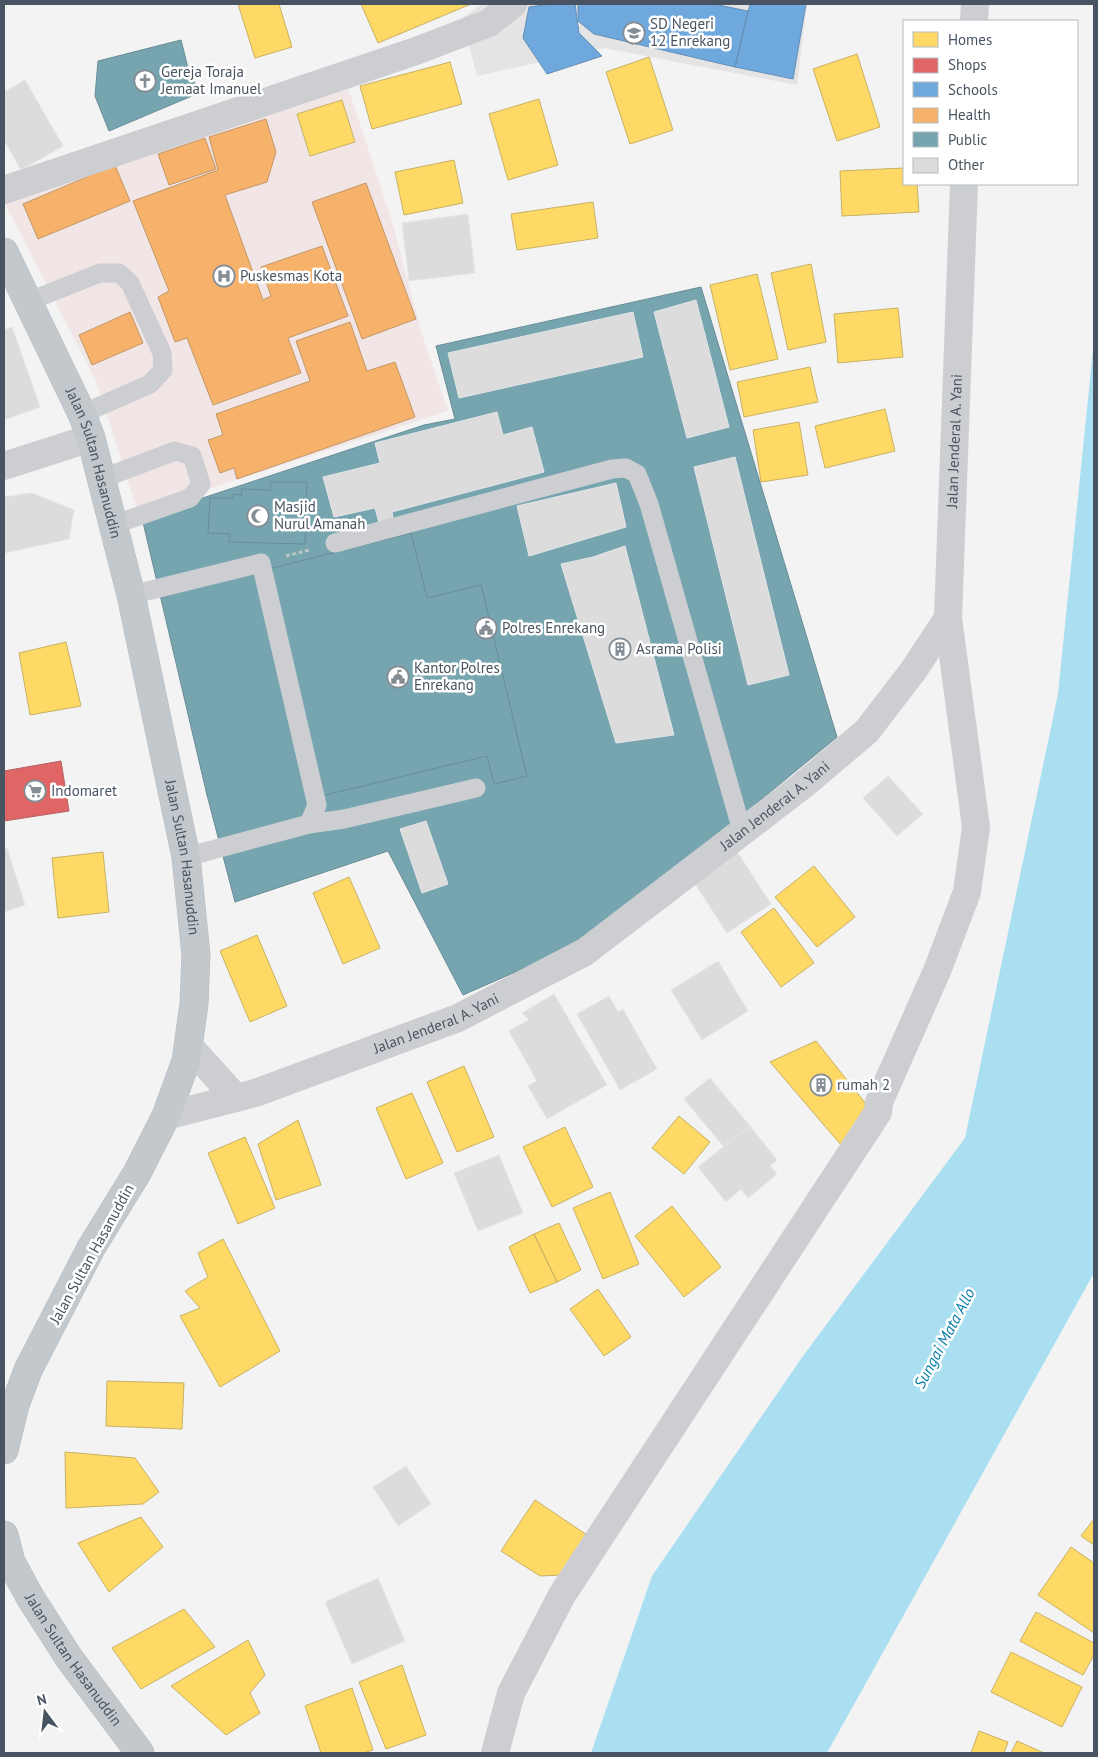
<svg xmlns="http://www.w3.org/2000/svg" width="1098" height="1757" viewBox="0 0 1098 1757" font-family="'PT Sans',sans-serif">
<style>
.education{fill:#e4e4e5}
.medical{fill:#f1e6e5}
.water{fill:#aadff2}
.homes{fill:#ffd966;stroke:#c8b164}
.shops{fill:#e06666;stroke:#b26164}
.schools{fill:#6fa8dc;stroke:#638fb7}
.health{fill:#f6b26b;stroke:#c29668}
.public{fill:#76a5af;stroke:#688d98}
.building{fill:#dcdcdd;stroke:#e4e5e6}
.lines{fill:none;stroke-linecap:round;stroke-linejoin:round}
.trunk-casing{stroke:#b7bcc3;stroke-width:29}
.path{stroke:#b9c6c3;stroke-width:3;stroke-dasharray:4 2.5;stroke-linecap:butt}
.service{stroke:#ccced2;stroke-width:19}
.minor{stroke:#ccced2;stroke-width:28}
.trunk{stroke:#c2c8cc;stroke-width:28}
.labels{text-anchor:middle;stroke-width:5;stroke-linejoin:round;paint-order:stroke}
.poi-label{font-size:15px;fill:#485461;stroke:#fff;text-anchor:start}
.street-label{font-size:15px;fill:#485461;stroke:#fff}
.water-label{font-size:16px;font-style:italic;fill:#067ca6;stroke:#fff}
</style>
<rect width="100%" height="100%" fill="#f3f3f3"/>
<path class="education" d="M 483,4 L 807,4 L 797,85 L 604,48 L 477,76 L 462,18 Z"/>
<path class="medical" d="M 347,85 L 392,221 L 421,331 L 448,411 L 138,512 L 96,381 L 4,202 Z"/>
<path class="water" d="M 1094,340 L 1094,1273 L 827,1753 L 591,1753 L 652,1576 L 803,1356 L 965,1138 L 1058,694 Z"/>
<path class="homes" d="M 238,4 L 279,4 L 292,47 L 255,58 Z
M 361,4 L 471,4 L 378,43 Z
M 857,54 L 880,127 L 837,141 L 813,69 Z
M 649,57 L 673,130 L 630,144 L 606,72 Z
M 450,62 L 462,104 L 372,129 L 360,86 Z
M 539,99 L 558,165 L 508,180 L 489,114 Z
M 342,100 L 355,142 L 310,156 L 297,114 Z
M 454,160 L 463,203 L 404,215 L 395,172 Z
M 904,168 L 904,184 L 917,184 L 919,212 L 842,216 L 840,171 Z
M 593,202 L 598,238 L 517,250 L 511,214 Z
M 811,264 L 826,342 L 788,350 L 771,273 Z
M 757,274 L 778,359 L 730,370 L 710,285 Z
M 898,308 L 903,357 L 838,363 L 834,314 Z
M 810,367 L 818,402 L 744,417 L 737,382 Z
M 885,409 L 895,451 L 825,468 L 815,426 Z
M 799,422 L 808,475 L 761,482 L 753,430 Z
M 66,642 L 81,706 L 30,715 L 19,653 Z
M 687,774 L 709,809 L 627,860 L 606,825 Z
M 563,831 L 596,916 L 564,928 L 530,843 Z
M 103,852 L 109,912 L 58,918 L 52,858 Z
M 814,866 L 855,917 L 817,947 L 775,897 Z
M 349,877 L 380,948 L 343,964 L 313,893 Z
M 532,882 L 546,921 L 459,953 L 445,915 Z
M 774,908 L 814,963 L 781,987 L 741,932 Z
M 257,935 L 287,1006 L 250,1022 L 220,951 Z
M 816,1041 L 870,1109 L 841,1145 L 770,1062 Z
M 464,1066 L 494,1137 L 457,1152 L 427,1082 Z
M 412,1093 L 443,1163 L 406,1179 L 376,1108 Z
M 679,1116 L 710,1142 L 684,1174 L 652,1148 Z
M 298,1120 L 321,1185 L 276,1200 L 258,1144 Z
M 565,1127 L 593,1187 L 552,1207 L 523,1147 Z
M 245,1137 L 275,1208 L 238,1224 L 208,1153 Z
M 610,1192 L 639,1264 L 603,1279 L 573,1208 Z
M 672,1206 L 721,1267 L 684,1297 L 635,1236 Z
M 559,1223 L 581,1270 L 557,1282 L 534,1234 Z
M 534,1234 L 557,1282 L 530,1293 L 509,1247 Z
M 223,1239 L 280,1351 L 220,1387 L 180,1316 L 200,1308 L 185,1291 L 208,1277 L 198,1253 Z
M 598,1289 L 631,1337 L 604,1356 L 570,1309 Z
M 107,1381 L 184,1383 L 182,1429 L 106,1426 Z
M 65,1452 L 135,1458 L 159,1492 L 143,1504 L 66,1508 Z
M 535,1500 L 587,1535 L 562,1575 L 540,1576 L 501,1551 Z
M 141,1517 L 163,1547 L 109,1592 L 78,1543 Z
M 1094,1519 L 1094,1545 L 1081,1536 Z
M 1071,1547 L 1094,1563 L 1094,1633 L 1038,1595 Z
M 184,1609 L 215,1647 L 141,1689 L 112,1648 Z
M 1036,1612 L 1094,1643 L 1094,1655 L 1083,1675 L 1020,1641 Z
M 248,1640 L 265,1675 L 250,1693 L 260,1713 L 226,1735 L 171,1686 Z
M 1011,1652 L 1082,1687 L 1062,1727 L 991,1692 Z
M 402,1665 L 426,1735 L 386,1749 L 359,1682 Z
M 352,1688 L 373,1750 L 363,1753 L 321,1753 L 305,1706 Z
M 979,1731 L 1008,1742 L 1004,1753 L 971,1753 Z
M 1017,1741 L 1044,1753 L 1011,1753 Z"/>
<path class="shops" d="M 61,761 L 69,811 L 4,821 L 4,771 Z"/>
<path class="schools" d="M 551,4 L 575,4 L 579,33 L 602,56 L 547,74 L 523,38 L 529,7 Z
M 578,4 L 713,4 L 748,11 L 735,67 L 594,34 L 578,21 Z
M 750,4 L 806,4 L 793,79 L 735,67 Z"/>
<path class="health" d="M 266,119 L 276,152 L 267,182 L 225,195 L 263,300 L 271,296 L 261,267 L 322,246 L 348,316 L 288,338 L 301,373 L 213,405 L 187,338 L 175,342 L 158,297 L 169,291 L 133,201 L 218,170 L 209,137 Z
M 205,138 L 216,169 L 169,185 L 158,154 Z
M 115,165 L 130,201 L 38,239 L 23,204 Z
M 366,183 L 416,319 L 362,339 L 312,202 Z
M 130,312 L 143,343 L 92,365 L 79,335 Z
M 350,322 L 367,371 L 395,362 L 415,417 L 237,479 L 234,468 L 220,473 L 208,440 L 223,435 L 216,414 L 310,381 L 296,341 Z"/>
<path class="public" d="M 181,40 L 188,68 L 199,93 L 109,131 L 95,96 L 98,61 Z
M 701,287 L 837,737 L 593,938 L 463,995 L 388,851 L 235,902 L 207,795 L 142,518 L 424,425 L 455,419 L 436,346 Z
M 271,482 L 307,482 L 305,544 L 229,542 L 230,534 L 208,533 L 210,498 L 233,498 L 233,494 L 242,495 L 241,489 L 270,490 Z
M 411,533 L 427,598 L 481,585 L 527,776 L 494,784 L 487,756 L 321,796 L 269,569 Z"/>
<path class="building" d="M 25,80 L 63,146 L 21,170 L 4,140 L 4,92 Z
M 468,214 L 475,273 L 409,281 L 402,223 Z
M 696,300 L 729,427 L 687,438 L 654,312 Z
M 633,312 L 643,357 L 459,398 L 448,353 Z
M 12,327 L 40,407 L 4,420 L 4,330 Z
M 497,412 L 503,435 L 532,427 L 544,472 L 392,512 L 394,523 L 380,527 L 375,508 L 334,517 L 323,477 L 380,463 L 375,443 Z
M 735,457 L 789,675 L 748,685 L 694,467 Z
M 616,483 L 626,527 L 529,556 L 517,506 Z
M 32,493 L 74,510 L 69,539 L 4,553 L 4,497 Z
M 625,546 L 674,735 L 616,743 L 561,564 L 593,557 Z
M 888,776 L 923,814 L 897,836 L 863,798 Z
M 426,821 L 448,884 L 422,893 L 400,829 Z
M 4,848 L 7,848 L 25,905 L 4,912 Z
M 736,850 L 771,904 L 727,933 L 692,879 Z
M 718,961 L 748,1011 L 702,1040 L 671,990 Z
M 554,994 L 607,1085 L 547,1119 L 528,1086 L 537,1081 L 509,1031 L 529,1020 L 522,1013 Z
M 609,996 L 618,1012 L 623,1009 L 657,1069 L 620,1090 L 577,1014 Z
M 710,1078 L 750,1126 L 724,1147 L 684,1099 Z
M 750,1126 L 777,1160 L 770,1166 L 777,1174 L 748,1198 L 741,1189 L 726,1202 L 698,1167 Z
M 499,1155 L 523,1213 L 478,1231 L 454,1173 Z
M 406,1466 L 431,1504 L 398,1526 L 373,1487 Z
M 378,1578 L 405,1641 L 352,1664 L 325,1602 Z"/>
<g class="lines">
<g class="trunk-casing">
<g id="trunk">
<path id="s2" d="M 4,252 L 82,414 L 91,438 L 131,595 L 186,857 L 196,955 L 194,1004 L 186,1061 L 166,1116 L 137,1173 L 91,1248 L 28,1370 L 15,1405 L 4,1450"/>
<path id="s3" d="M 4,1535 L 11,1562 L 30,1597 L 69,1658 L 140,1753"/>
</g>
</g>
<path class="path" d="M 286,556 L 309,550"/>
<path class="service" d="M 27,302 L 100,273 L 119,273 L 130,283 L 162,353 L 163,370 L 150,384 L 82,414
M 101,479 L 175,451 L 192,456 L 201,484 L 190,498 L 113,525
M 335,543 L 612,469 L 626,468 L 637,474 L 649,504 L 742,831
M 131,595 L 261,563 L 317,805 L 309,824
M 186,857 L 309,824 L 344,819 L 476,788"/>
<g class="minor">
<path d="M 974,21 L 975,4"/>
<path d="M 4,190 L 416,51 L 489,23 L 513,4"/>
<path d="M 4,466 L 91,438"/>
<path d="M 188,1045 L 236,1098"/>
<path id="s1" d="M 166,1116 L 255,1093 L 458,1018 L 585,952 L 802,786 L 867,731 L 913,671 L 948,618 L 964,184"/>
<path d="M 495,1753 L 511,1693 L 562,1595 L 878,1112 L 879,1102 L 937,971 L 967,892 L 976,827 L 948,618"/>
</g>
<use href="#trunk" class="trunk"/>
</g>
<defs>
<g id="school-ring" transform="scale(1.125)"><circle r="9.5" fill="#fff" stroke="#848c94" stroke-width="1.5"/><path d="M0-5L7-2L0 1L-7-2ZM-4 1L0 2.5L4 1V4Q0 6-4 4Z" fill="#848c94"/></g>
<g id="church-ring" transform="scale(1.125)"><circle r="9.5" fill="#fff" stroke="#848c94" stroke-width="1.5"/><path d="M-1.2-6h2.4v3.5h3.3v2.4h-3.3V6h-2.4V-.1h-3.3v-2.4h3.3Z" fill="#848c94"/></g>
<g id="hospital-ring" transform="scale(1.125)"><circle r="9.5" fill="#fff" stroke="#848c94" stroke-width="1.5"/><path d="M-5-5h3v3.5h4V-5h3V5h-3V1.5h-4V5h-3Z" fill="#848c94"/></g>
<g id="mosque-ring" transform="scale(1.125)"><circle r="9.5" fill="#fff" stroke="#848c94" stroke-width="1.5"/><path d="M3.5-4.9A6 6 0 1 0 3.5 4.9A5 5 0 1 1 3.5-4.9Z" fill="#848c94"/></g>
<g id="civic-ring" transform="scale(1.125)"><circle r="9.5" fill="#fff" stroke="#848c94" stroke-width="1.5"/><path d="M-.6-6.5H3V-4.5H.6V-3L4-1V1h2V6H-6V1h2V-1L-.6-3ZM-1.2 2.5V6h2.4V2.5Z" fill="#848c94"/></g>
<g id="building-ring" transform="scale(1.125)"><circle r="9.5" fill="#fff" stroke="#848c94" stroke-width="1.5"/><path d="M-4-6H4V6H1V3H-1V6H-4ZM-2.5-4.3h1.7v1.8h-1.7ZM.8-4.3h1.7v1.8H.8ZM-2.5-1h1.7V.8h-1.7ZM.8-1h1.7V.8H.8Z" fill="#848c94"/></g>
<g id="supermarket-ring" transform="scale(1.125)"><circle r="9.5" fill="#fff" stroke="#848c94" stroke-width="1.5"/><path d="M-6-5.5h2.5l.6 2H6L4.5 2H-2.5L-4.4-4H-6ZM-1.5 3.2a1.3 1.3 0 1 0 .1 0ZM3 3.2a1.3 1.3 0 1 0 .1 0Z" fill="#848c94"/></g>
</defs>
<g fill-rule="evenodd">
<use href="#school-ring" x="634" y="33"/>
<use href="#church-ring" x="145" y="81"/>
<use href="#hospital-ring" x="224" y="276"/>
<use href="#mosque-ring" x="258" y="516"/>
<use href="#civic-ring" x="486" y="628"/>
<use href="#building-ring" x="620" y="649"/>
<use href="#civic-ring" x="398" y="677"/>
<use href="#supermarket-ring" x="35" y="791"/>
<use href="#building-ring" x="821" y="1085"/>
</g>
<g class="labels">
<g class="poi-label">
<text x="650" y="29">SD Negeri<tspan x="650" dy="17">12 Enrekang</tspan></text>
<text x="161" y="77">Gereja Toraja<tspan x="161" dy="17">Jemaat Imanuel</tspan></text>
<text x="240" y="281">Puskesmas Kota</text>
<text x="274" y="512">Masjid<tspan x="274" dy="17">Nurul Amanah</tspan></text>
<text x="502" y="633">Polres Enrekang</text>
<text x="636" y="654">Asrama Polisi</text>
<text x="414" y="673">Kantor Polres<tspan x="414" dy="17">Enrekang</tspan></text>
<text x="51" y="796">Indomaret</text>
<text x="837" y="1090">rumah 2</text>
</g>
<g class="street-label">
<text dy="5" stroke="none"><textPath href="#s1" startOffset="1126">Jalan Jenderal A. Yani</textPath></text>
<text dy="5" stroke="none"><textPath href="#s2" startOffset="230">Jalan Sultan Hasanuddin</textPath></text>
<text dy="5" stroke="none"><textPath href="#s1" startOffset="691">Jalan Jenderal A. Yani</textPath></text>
<text dy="5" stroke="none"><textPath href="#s2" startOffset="635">Jalan Sultan Hasanuddin</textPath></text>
<text dy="5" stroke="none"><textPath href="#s1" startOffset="286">Jalan Jenderal A. Yani</textPath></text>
<text transform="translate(92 1254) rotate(-61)" y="5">Jalan Sultan Hasanuddin</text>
<text dy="5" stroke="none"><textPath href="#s3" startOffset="144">Jalan Sultan Hasanuddin</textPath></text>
</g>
<g class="water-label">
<text transform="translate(944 1338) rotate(-62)" y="6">Sungai Mata Allo</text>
</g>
</g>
<rect width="1098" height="1757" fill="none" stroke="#485461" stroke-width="10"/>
<rect x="903" y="20" width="175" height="165" fill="#ffffff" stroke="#b6bbc0"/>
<rect x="913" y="32" width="25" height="15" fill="#ffd966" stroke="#b6bbc0"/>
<text x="948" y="45" font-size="15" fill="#485461">Homes</text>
<rect x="913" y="58" width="25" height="15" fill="#e06666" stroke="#b6bbc0"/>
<text x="948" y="70" font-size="15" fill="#485461">Shops</text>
<rect x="913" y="82" width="25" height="15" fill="#6fa8dc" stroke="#b6bbc0"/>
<text x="948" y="95" font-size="15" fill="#485461">Schools</text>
<rect x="913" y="108" width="25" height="15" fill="#f6b26b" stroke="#b6bbc0"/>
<text x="948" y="120" font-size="15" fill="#485461">Health</text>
<rect x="913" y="132" width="25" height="15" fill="#76a5af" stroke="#b6bbc0"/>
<text x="948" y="145" font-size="15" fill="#485461">Public</text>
<rect x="913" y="158" width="25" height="15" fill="#dcdcdd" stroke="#b6bbc0"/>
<text x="948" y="170" font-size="15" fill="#485461">Other</text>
<g transform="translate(45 1712) rotate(345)" stroke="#ffffff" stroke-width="4" paint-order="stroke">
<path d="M0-4L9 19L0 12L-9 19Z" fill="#485461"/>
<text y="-8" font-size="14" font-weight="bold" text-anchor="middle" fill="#485461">N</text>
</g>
</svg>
